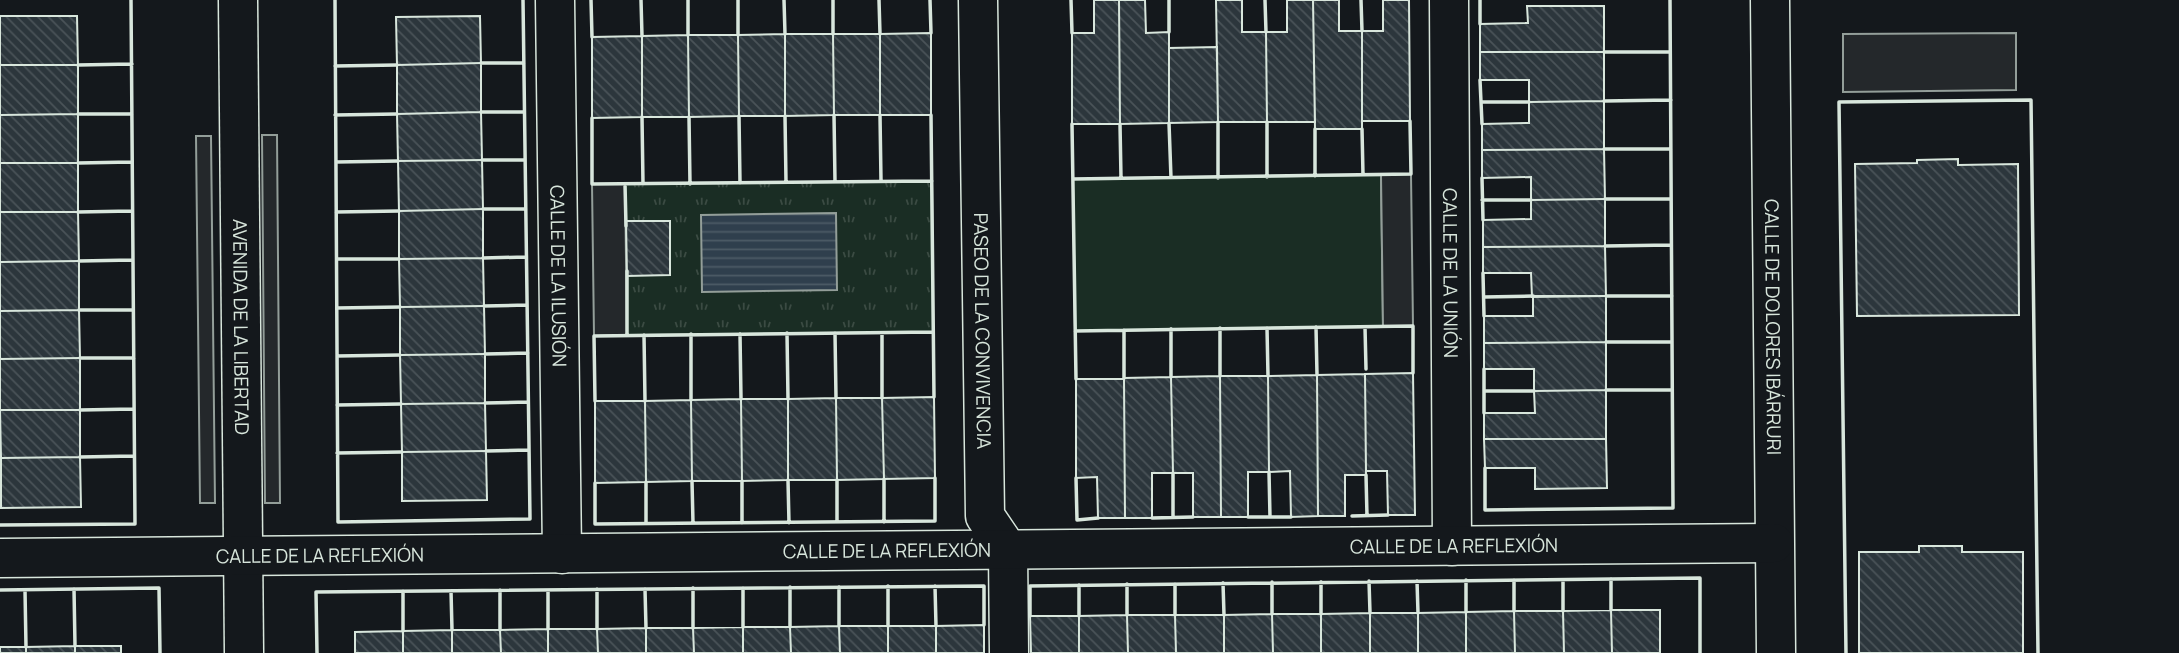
<svg xmlns="http://www.w3.org/2000/svg" width="2179" height="653" viewBox="0 0 2179 653" font-family="Manrope,sans-serif">
<style>
.grass{fill:url(#grass-tufts);stroke:#939e99;stroke-width:2}
.green{fill:#1a2d24;stroke:#939e99;stroke-width:2}
.parking{fill:#24282b;stroke:#939e99;stroke-width:2}
.water{fill:url(#water-rules);stroke:#939e99;stroke-width:2}
.building{fill:url(#building-back-hatch);stroke:#d8e6dc;stroke-width:2}
.lines{fill:none;stroke-linecap:round;stroke-linejoin:round}
.minor-casing{stroke:#d8e6dc;stroke-width:41}
.minor{stroke:#14181c;stroke-width:38}
.wall{stroke:#d8e6dc;stroke-width:3.5}
.labels{text-anchor:middle;stroke-width:5;stroke-linejoin:round;paint-order:stroke}
.street-label{font-size:19px;fill:#d8e6dc;stroke:#14181c}
</style>
<defs>
<pattern id="grass-tufts" width="24" height="20" patternUnits="userSpaceOnUse" patternTransform="scale(1.75)"><rect width="24" height="20" fill="#1a2d24"/><path d="M3 7l-1-3M5 7V3M7 7l1-3M15 17l-1-3M17 17v-4M19 17l1-3" fill="none" stroke="#3b4b43"/></pattern>
<pattern id="water-rules" width="6" height="5" patternUnits="userSpaceOnUse" patternTransform="scale(1.75)"><rect width="6" height="5" fill="#2f3f4d"/><path d="M0 2.5h6" fill="none" stroke="#4c5b66"/></pattern>
<pattern id="building-back-hatch" width="6" height="6" patternUnits="userSpaceOnUse" patternTransform="scale(1.75)"><rect width="6" height="6" fill="#2c363c"/><path d="M-1 5l2 2M0 0l6 6M5-1l2 2" fill="none" stroke="#4a5358"/></pattern>
</defs>
<rect width="100%" height="100%" fill="#14181c"/>
<path class="grass" d="M 932,181 L 933,332 L 627,335 L 625,184 Z"/>
<path class="green" d="M 1381,175 L 1383,327 L 1075,331 L 1073,179 Z"/>
<path class="parking" d="M 2016,33 L 2016,90 L 1843,92 L 1843,34 Z
M 262,135 L 277,135 L 280,503 L 265,503 Z
M 196,136 L 211,136 L 215,503 L 200,503 Z
M 1411,174 L 1413,326 L 1383,327 L 1381,175 Z
M 592,184 L 625,184 L 627,335 L 594,336 Z"/>
<path class="water" d="M 836,213 L 837,290 L 702,292 L 701,215 Z"/>
<path class="building" d="M 1094,0 L 1119,0 L 1120,124 L 1072,124 L 1072,33 L 1094,33 Z
M 1119,0 L 1145,0 L 1146,33 L 1169,32 L 1169,123 L 1120,124 Z
M 1216,0 L 1242,0 L 1242,32 L 1266,32 L 1267,122 L 1218,122 Z
M 1287,0 L 1313,0 L 1315,122 L 1267,122 L 1266,32 L 1287,32 Z
M 1313,0 L 1339,0 L 1339,31 L 1362,31 L 1362,129 L 1315,129 Z
M 1383,0 L 1409,0 L 1410,121 L 1362,121 L 1362,31 L 1383,31 Z
M 1527,6 L 1604,6 L 1604,52 L 1480,52 L 1480,24 L 1528,23 Z
M 0,16 L 77,16 L 78,65 L 0,65 Z
M 480,16 L 481,63 L 397,65 L 396,17 Z
M 931,33 L 931,115 L 880,115 L 880,34 Z
M 785,34 L 785,116 L 739,116 L 738,35 Z
M 785,34 L 833,34 L 834,115 L 785,116 Z
M 833,34 L 880,34 L 880,115 L 834,115 Z
M 688,35 L 738,35 L 739,116 L 689,117 Z
M 688,35 L 689,117 L 642,117 L 642,36 Z
M 642,36 L 642,117 L 592,118 L 592,37 Z
M 1217,47 L 1218,122 L 1169,123 L 1169,48 Z
M 1480,52 L 1604,52 L 1604,101 L 1529,102 L 1529,80 L 1480,80 Z
M 481,63 L 481,112 L 397,114 L 397,65 Z
M 0,65 L 78,65 L 78,114 L 0,115 Z
M 1604,101 L 1604,149 L 1482,150 L 1482,124 L 1529,123 L 1529,102 Z
M 481,112 L 482,160 L 398,161 L 397,114 Z
M 78,114 L 78,163 L 0,163 L 0,115 Z
M 1604,149 L 1605,199 L 1531,200 L 1531,177 L 1482,178 L 1482,150 Z
M 1958,159 L 1958,165 L 2018,164 L 2019,315 L 1857,316 L 1855,164 L 1917,163 L 1917,160 Z
M 482,160 L 483,209 L 399,211 L 398,161 Z
M 0,163 L 78,163 L 78,212 L 0,212 Z
M 1605,199 L 1605,246 L 1483,247 L 1483,220 L 1531,219 L 1531,200 Z
M 483,209 L 483,258 L 399,259 L 399,211 Z
M 0,212 L 78,212 L 79,261 L 0,262 Z
M 626,221 L 670,221 L 670,275 L 627,276 Z
M 1605,246 L 1606,296 L 1532,297 L 1531,273 L 1483,273 L 1483,247 Z
M 483,258 L 484,306 L 400,307 L 399,259 Z
M 79,261 L 79,310 L 0,311 L 0,262 Z
M 1533,296 L 1606,296 L 1606,342 L 1484,343 L 1484,316 L 1533,316 Z
M 484,306 L 485,354 L 400,355 L 400,307 Z
M 79,310 L 80,358 L 0,359 L 0,311 Z
M 1606,342 L 1606,390 L 1534,391 L 1534,369 L 1484,369 L 1484,343 Z
M 485,354 L 485,403 L 401,404 L 400,355 Z
M 80,358 L 80,410 L 0,410 L 0,359 Z
M 1413,373 L 1415,515 L 1388,515 L 1387,471 L 1366,471 L 1365,374 Z
M 1365,374 L 1366,475 L 1345,475 L 1345,516 L 1318,516 L 1317,375 Z
M 1317,375 L 1318,516 L 1291,517 L 1290,471 L 1269,472 L 1268,376 Z
M 1220,376 L 1268,376 L 1269,472 L 1248,472 L 1248,517 L 1221,517 Z
M 1220,376 L 1221,517 L 1193,517 L 1193,473 L 1173,473 L 1171,377 Z
M 1171,377 L 1173,473 L 1152,473 L 1152,518 L 1125,518 L 1124,378 Z
M 1076,379 L 1124,379 L 1125,518 L 1098,518 L 1097,477 L 1076,478 Z
M 1606,390 L 1606,439 L 1484,439 L 1484,413 L 1535,413 L 1534,391 Z
M 934,397 L 935,478 L 884,479 L 882,398 Z
M 836,398 L 837,480 L 788,480 L 788,399 Z
M 836,398 L 882,398 L 884,479 L 837,480 Z
M 741,399 L 788,399 L 788,480 L 742,481 Z
M 741,399 L 742,481 L 692,481 L 691,400 Z
M 691,400 L 692,481 L 646,482 L 645,401 Z
M 595,401 L 645,401 L 646,482 L 595,483 Z
M 485,403 L 486,451 L 402,452 L 401,404 Z
M 0,410 L 80,410 L 80,457 L 1,458 Z
M 1484,439 L 1606,439 L 1607,488 L 1535,489 L 1535,468 L 1485,468 Z
M 486,451 L 487,500 L 402,501 L 402,452 Z
M 80,457 L 81,507 L 1,508 L 1,458 Z
M 1919,546 L 1962,546 L 1962,552 L 2023,552 L 2023,653 L 1859,653 L 1859,552 L 1919,552 Z
M 1611,610 L 1612,653 L 1564,653 L 1563,611 Z
M 1611,610 L 1660,610 L 1660,653 L 1612,653 Z
M 1514,611 L 1515,653 L 1466,653 L 1466,612 Z
M 1514,611 L 1563,611 L 1564,653 L 1515,653 Z
M 1466,612 L 1466,653 L 1418,653 L 1418,613 Z
M 1370,613 L 1370,653 L 1321,653 L 1321,614 Z
M 1370,613 L 1418,613 L 1418,653 L 1370,653 Z
M 1272,614 L 1273,653 L 1224,653 L 1224,615 Z
M 1272,614 L 1321,614 L 1321,653 L 1273,653 Z
M 1127,615 L 1175,615 L 1176,653 L 1128,653 Z
M 1127,615 L 1128,653 L 1079,653 L 1079,616 Z
M 1175,615 L 1224,615 L 1224,653 L 1176,653 Z
M 1030,616 L 1079,616 L 1079,653 L 1031,653 Z
M 984,625 L 984,653 L 936,653 L 936,626 Z
M 839,626 L 840,653 L 791,653 L 790,627 Z
M 839,626 L 888,626 L 888,653 L 840,653 Z
M 888,626 L 936,626 L 936,653 L 888,653 Z
M 743,627 L 743,653 L 694,653 L 693,628 Z
M 743,627 L 790,627 L 791,653 L 743,653 Z
M 646,628 L 646,653 L 598,653 L 597,629 Z
M 646,628 L 693,628 L 694,653 L 646,653 Z
M 548,629 L 548,653 L 501,653 L 500,630 Z
M 548,629 L 597,629 L 598,653 L 548,653 Z
M 452,630 L 452,653 L 403,653 L 403,631 Z
M 452,630 L 500,630 L 501,653 L 452,653 Z
M 403,631 L 403,653 L 355,653 L 355,632 Z
M 75,646 L 121,646 L 121,653 L 75,653 Z
M 75,646 L 75,653 L 26,653 L 26,647 Z
M 0,647 L 26,647 L 26,653 L 0,653 Z"/>
<g class="lines">
<g class="minor-casing">
<g id="minor">
<path id="s1" d="M 238,0 L 244,653"/>
<path id="s2" d="M 555,0 L 562,554"/>
<path id="s3" d="M 978,0 L 985,516 L 1008,550 L 1009,653"/>
<path id="s4" d="M 1449,0 L 1452,546"/>
<path id="s5" d="M 1770,0 L 1776,653"/>
<path id="s6" d="M 0,558 L 1774,543"/>
</g>
</g>
<use href="#minor" class="minor"/>
<path class="wall" d="M 335,0 L 338,522 L 530,519 L 523,0
M 591,0 L 592,37
M 641,0 L 642,36
M 688,0 L 688,35
M 738,0 L 738,35
M 784,0 L 785,34
M 833,0 L 833,34
M 879,0 L 880,34
M 930,0 L 931,33
M 1071,0 L 1072,33
M 1169,0 L 1169,32
M 1265,0 L 1266,32
M 1361,0 L 1362,31
M 1480,0 L 1480,24
M 1604,52 L 1670,52
M 481,63 L 524,63
M 78,65 L 132,64
M 335,66 L 397,65
M 1480,80 L 1482,124
M 1604,101 L 1671,100
M 1481,102 L 1529,102
M 481,112 L 524,112
M 78,114 L 132,114
M 335,115 L 397,114
M 834,115 L 835,182
M 880,115 L 881,181
M 931,115 L 934,397
M 739,116 L 740,183
M 785,116 L 786,182
M 642,117 L 643,184
M 689,117 L 690,184
M 592,118 L 592,184 L 932,181
M 1218,122 L 1218,178
M 1267,122 L 1267,177
M 1169,123 L 1171,178
M 1072,124 L 1076,379
M 1120,124 L 1121,178
M 1315,129 L 1315,176
M 1362,129 L 1363,175
M 1604,149 L 1671,149
M 482,160 L 525,160
M 336,162 L 398,161
M 78,163 L 132,162
M 1482,178 L 1483,220
M 1073,179 L 1411,174 L 1410,121
M 625,184 L 626,226
M 1605,199 L 1671,199
M 1482,200 L 1531,200
M 483,209 L 526,209
M 78,212 L 132,211
M 336,212 L 399,211
M 1605,246 L 1671,245
M 483,258 L 526,257
M 337,259 L 399,259
M 79,261 L 133,260
M 627,271 L 627,335
M 1483,273 L 1484,316
M 1606,296 L 1672,296
M 1484,297 L 1533,296
M 484,306 L 527,305
M 337,308 L 400,307
M 79,310 L 133,310
M 1316,327 L 1317,375
M 1365,327 L 1366,369
M 1220,328 L 1220,376
M 1267,328 L 1268,376
M 1171,329 L 1171,377
M 1124,330 L 1124,378
M 1075,331 L 1413,326 L 1413,373
M 787,333 L 788,399
M 835,333 L 836,398
M 882,333 L 882,398
M 691,334 L 691,400
M 740,334 L 741,399
M 644,335 L 645,401
M 1606,342 L 1672,342
M 485,354 L 528,353
M 337,356 L 400,355
M 80,358 L 134,358
M 1484,369 L 1484,413
M 1606,390 L 1672,390
M 1484,391 L 1534,391
M 595,401 L 594,336 L 933,332
M 485,403 L 528,402
M 337,405 L 401,404
M 80,410 L 134,409
M 486,451 L 529,450
M 337,453 L 402,452
M 80,457 L 134,456
M 1485,468 L 1485,510 L 1673,508 L 1670,0
M 1269,472 L 1270,517
M 1173,473 L 1173,517
M 1366,475 L 1367,516
M 1076,478 L 1077,520 L 1098,518
M 884,479 L 884,522
M 788,480 L 789,523
M 837,480 L 837,522
M 692,481 L 693,523
M 742,481 L 742,523
M 646,482 L 646,524
M 595,483 L 595,524 L 935,521 L 935,478
M 1352,516 L 1388,515
M 1248,517 L 1291,517
M 1152,518 L 1193,517
M 0,525 L 135,524 L 131,0
M 1611,579 L 1611,610
M 1466,580 L 1466,612
M 1514,580 L 1514,611
M 1563,580 L 1563,611
M 1369,581 L 1370,613
M 1417,581 L 1418,613
M 1272,582 L 1272,614
M 1321,582 L 1321,614
M 1223,583 L 1224,615
M 1127,584 L 1127,615
M 1175,584 L 1175,615
M 1079,585 L 1079,616
M 888,586 L 888,626
M 935,586 L 936,626
M 790,587 L 790,627
M 839,587 L 839,626
M 693,588 L 693,628
M 743,588 L 743,627
M 74,589 L 75,646
M 597,589 L 597,629
M 645,589 L 646,628
M 0,590 L 159,588 L 160,653
M 25,590 L 26,647
M 500,590 L 500,630
M 548,590 L 548,629
M 403,591 L 403,631
M 451,591 L 452,630
M 1030,616 L 1030,586 L 1700,578 L 1700,653
M 317,653 L 316,592 L 984,586 L 984,625
M 1846,653 L 1839,102 L 2031,100 L 2038,653"/>
</g>
<g class="labels">
<g class="street-label">
<text dy="7" stroke="none"><textPath href="#s4" startOffset="273">CALLE DE LA UNIÓN</textPath></text>
<text dy="7" stroke="none"><textPath href="#s2" startOffset="276">CALLE DE LA ILUSIÓN</textPath></text>
<text dy="7" stroke="none"><textPath href="#s1" startOffset="327">AVENIDA DE LA LIBERTAD</textPath></text>
<text dy="7" stroke="none"><textPath href="#s5" startOffset="327">CALLE DE DOLORES IBÁRRURI</textPath></text>
<text dy="7" stroke="none"><textPath href="#s3" startOffset="331">PASEO DE LA CONVIVENCIA</textPath></text>
<text dy="7" stroke="none"><textPath href="#s6" startOffset="1454">CALLE DE LA REFLEXIÓN</textPath></text>
<text dy="7" stroke="none"><textPath href="#s6" startOffset="887">CALLE DE LA REFLEXIÓN</textPath></text>
<text dy="7" stroke="none"><textPath href="#s6" startOffset="320">CALLE DE LA REFLEXIÓN</textPath></text>
</g>
</g>
</svg>
